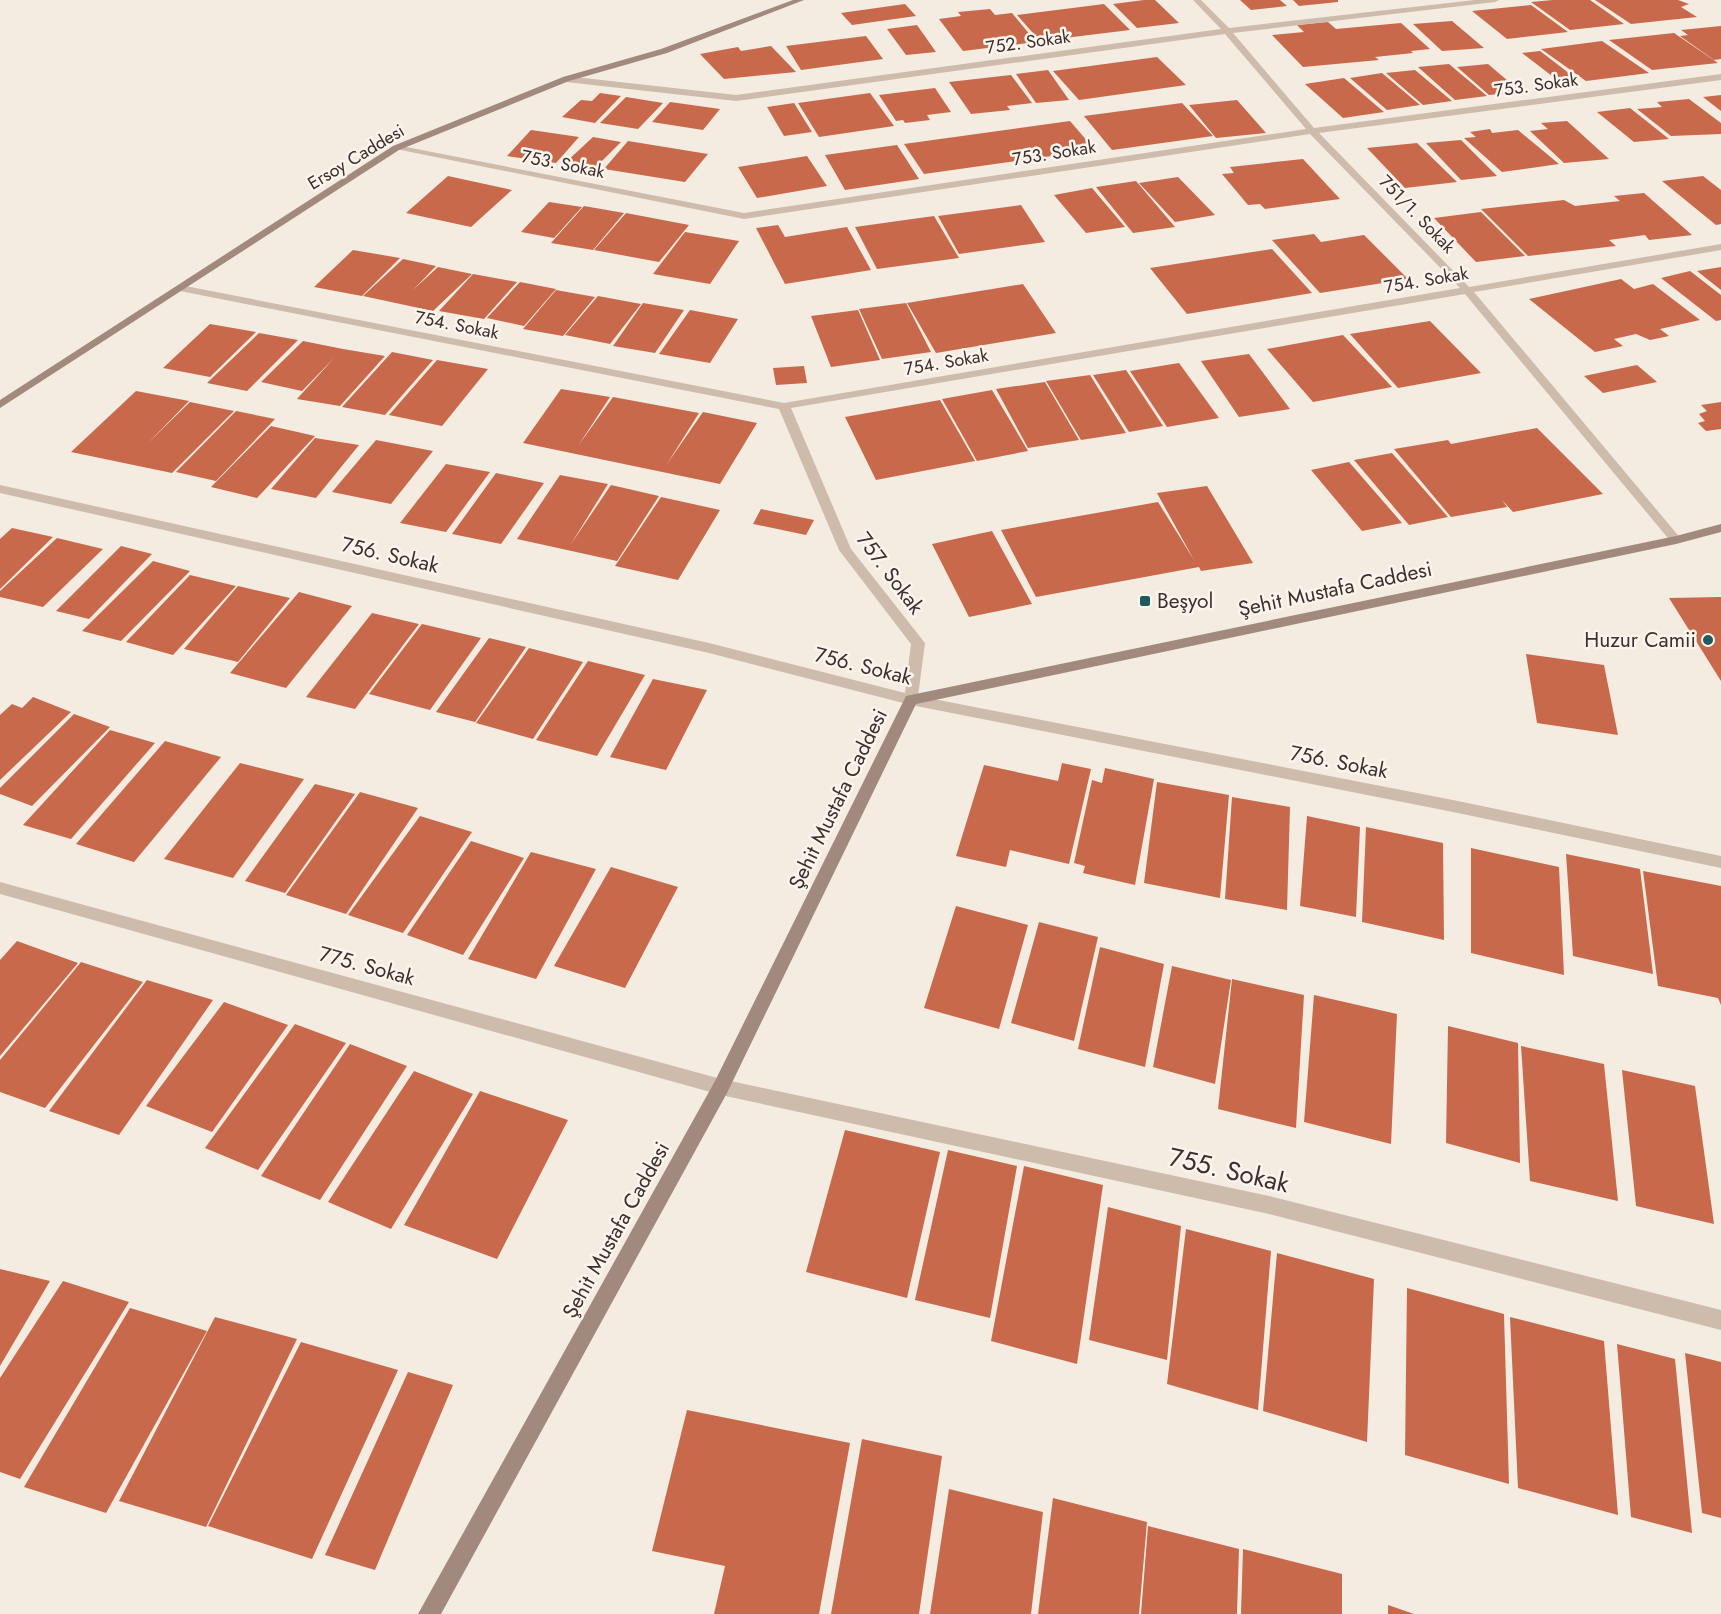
<svg xmlns="http://www.w3.org/2000/svg" width="1721" height="1614" viewBox="0 0 1721 1614" font-family="Jost,sans-serif">
<style>
.building{fill:#c8694b}
.lines{fill:none;stroke-linecap:round;stroke-linejoin:round}
.street{fill:#cdbbac;fill-rule:evenodd}
.secondary{fill:#a18a7d;fill-rule:evenodd}
.poi-dot{fill:#1f5a5e;stroke:#fbf5ee;stroke-width:2}
.labels{text-anchor:middle;stroke-width:5;stroke-linejoin:round;paint-order:stroke}
.far-street-label{font-size:18px;fill:#3b302b;stroke:#fbf5ee}
.street-label{font-size:21px;fill:#3b302b;stroke:#fbf5ee}
.poi-label{font-size:21px;fill:#3b302b;stroke:#fbf5ee;text-anchor:start}
.near-street-label{font-size:26px;fill:#3b302b;stroke:#fbf5ee}
</style>
<rect width="100%" height="100%" fill="#f4ebe1"/>
<path class="building" d="M 1144,0 L 1155,0 L 1179,23 L 1137,28 L 1113,4 Z
M 1240,0 L 1280,0 L 1287,6 L 1251,10 Z
M 1293,0 L 1338,0 L 1338,2 L 1299,6 Z
M 1553,0 L 1590,0 L 1624,24 L 1570,30 L 1531,2 Z
M 1595,0 L 1678,0 L 1689,4 L 1681,7 L 1697,17 L 1631,24 Z
M 905,4 L 916,16 L 852,25 L 841,13 Z
M 1104,4 L 1130,30 L 1040,41 L 1017,15 Z
M 1531,5 L 1568,32 L 1507,39 L 1472,11 Z
M 990,9 L 995,15 L 1012,13 L 1036,42 L 963,51 L 939,19 L 961,16 L 958,12 Z
M 1452,21 L 1484,48 L 1442,51 L 1413,24 Z
M 1328,22 L 1336,29 L 1401,23 L 1430,49 L 1411,51 L 1413,53 L 1375,57 L 1379,60 L 1303,67 L 1272,35 L 1304,32 L 1297,25 Z
M 917,25 L 936,52 L 906,55 L 887,29 Z
M 1721,26 L 1721,59 L 1714,60 L 1680,36 L 1688,35 L 1681,30 Z
M 1674,33 L 1718,63 L 1652,70 L 1609,40 Z
M 866,36 L 883,59 L 801,70 L 786,46 Z
M 1602,41 L 1649,73 L 1586,81 L 1541,49 Z
M 771,46 L 796,72 L 724,79 L 700,54 L 738,47 L 741,51 Z
M 1540,51 L 1574,77 L 1556,79 L 1522,53 Z
M 1157,57 L 1186,85 L 1079,100 L 1053,71 Z
M 1449,64 L 1487,96 L 1455,100 L 1418,67 Z
M 1488,64 L 1521,92 L 1489,95 L 1457,67 Z
M 1048,70 L 1069,100 L 1036,103 L 1016,74 Z
M 1415,70 L 1452,101 L 1423,105 L 1386,73 Z
M 1382,73 L 1420,105 L 1387,110 L 1350,78 Z
M 1011,75 L 1032,103 L 1007,106 L 1010,110 L 971,114 L 949,82 Z
M 1344,78 L 1384,112 L 1343,118 L 1305,84 Z
M 935,88 L 951,112 L 927,115 L 930,120 L 905,123 L 903,120 L 896,121 L 879,95 Z
M 600,93 L 621,96 L 595,123 L 562,117 L 581,100 L 592,101 Z
M 870,93 L 894,126 L 819,137 L 798,103 Z
M 1721,95 L 1721,111 L 1703,97 Z
M 626,97 L 663,103 L 638,129 L 600,123 Z
M 1689,99 L 1721,123 L 1721,134 L 1671,136 L 1637,109 L 1662,107 L 1657,102 Z
M 1237,100 L 1266,133 L 1216,138 L 1189,105 Z
M 670,102 L 720,109 L 703,130 L 652,122 Z
M 794,103 L 812,132 L 784,136 L 767,107 Z
M 1182,103 L 1213,136 L 1112,150 L 1084,116 Z
M 1630,108 L 1669,139 L 1634,142 L 1597,112 Z
M 1070,121 L 1095,150 L 924,174 L 904,144 Z
M 1567,121 L 1609,159 L 1564,163 L 1530,131 L 1548,129 L 1541,123 Z
M 1490,129 L 1492,133 L 1518,130 L 1559,164 L 1502,172 L 1464,138 L 1476,137 L 1470,132 Z
M 531,130 L 579,137 L 556,163 L 507,156 Z
M 593,137 L 621,142 L 594,169 L 565,163 Z
M 1461,140 L 1497,176 L 1461,180 L 1426,143 Z
M 628,141 L 708,154 L 685,182 L 604,169 Z
M 1417,143 L 1457,182 L 1405,188 L 1367,148 Z
M 897,145 L 919,179 L 845,190 L 825,155 Z
M 807,156 L 827,186 L 757,198 L 738,167 Z
M 1303,159 L 1340,199 L 1265,209 L 1260,204 L 1248,205 L 1222,174 L 1234,173 L 1230,167 Z
M 448,176 L 512,190 L 471,227 L 406,213 Z
M 1703,176 L 1721,190 L 1721,224 L 1716,225 L 1662,181 Z
M 1178,177 L 1215,215 L 1175,222 L 1139,183 Z
M 1136,181 L 1175,227 L 1133,233 L 1096,187 Z
M 1092,188 L 1125,227 L 1086,233 L 1054,195 Z
M 1644,193 L 1692,235 L 1649,240 L 1645,235 L 1609,240 L 1616,246 L 1528,256 L 1481,209 L 1564,200 L 1575,206 L 1620,201 L 1614,196 Z
M 549,202 L 582,207 L 554,238 L 521,232 Z
M 1021,205 L 1045,242 L 959,254 L 938,216 Z
M 584,206 L 624,213 L 593,250 L 551,243 Z
M 1481,212 L 1525,256 L 1476,262 L 1434,218 Z
M 626,213 L 689,225 L 659,262 L 594,250 Z
M 934,216 L 959,258 L 877,269 L 855,227 Z
M 778,225 L 785,237 L 847,227 L 871,270 L 785,284 L 756,228 Z
M 685,232 L 739,241 L 710,284 L 653,274 Z
M 1314,234 L 1321,242 L 1364,235 L 1408,279 L 1320,293 L 1272,240 Z
M 1272,249 L 1312,293 L 1187,314 L 1150,268 Z
M 353,250 L 400,258 L 362,296 L 314,287 Z
M 403,259 L 436,266 L 413,290 L 438,267 L 472,274 L 433,311 L 363,296 Z
M 1721,267 L 1721,290 L 1697,271 Z
M 1690,271 L 1721,295 L 1721,320 L 1716,321 L 1661,278 Z
M 473,274 L 517,282 L 484,319 L 439,311 Z
M 1621,279 L 1634,289 L 1653,284 L 1700,320 L 1660,329 L 1669,336 L 1650,340 L 1636,334 L 1614,339 L 1623,346 L 1595,352 L 1529,299 Z
M 520,282 L 556,289 L 524,326 L 487,318 Z
M 1023,284 L 1056,333 L 936,353 L 907,303 Z
M 556,290 L 595,297 L 563,336 L 523,329 Z
M 598,296 L 641,304 L 610,344 L 565,335 Z
M 643,303 L 684,310 L 655,353 L 613,346 Z
M 906,303 L 931,352 L 882,359 L 859,309 Z
M 690,310 L 738,319 L 710,363 L 659,354 Z
M 858,310 L 880,360 L 831,367 L 811,316 Z
M 1430,321 L 1481,373 L 1398,388 L 1350,334 Z
M 210,324 L 256,332 L 210,377 L 163,368 Z
M 259,333 L 298,340 L 247,391 L 207,383 Z
M 1343,335 L 1392,387 L 1313,402 L 1267,349 Z
M 303,341 L 343,349 L 385,356 L 340,406 L 297,399 L 335,357 L 302,391 L 261,382 Z
M 392,352 L 433,360 L 385,415 L 342,407 Z
M 1249,354 L 1290,409 L 1239,417 L 1201,361 Z
M 437,360 L 488,369 L 442,426 L 389,415 Z
M 1179,363 L 1219,418 L 1167,427 L 1130,371 Z
M 1637,365 L 1657,382 L 1603,393 L 1584,376 Z
M 804,366 L 807,383 L 776,385 L 773,368 Z
M 1126,370 L 1163,426 L 1129,432 L 1093,375 Z
M 1090,375 L 1126,433 L 1081,440 L 1046,381 Z
M 1045,382 L 1079,440 L 1028,448 L 996,389 Z
M 561,389 L 610,397 L 578,446 L 613,397 L 699,413 L 667,464 L 703,412 L 757,423 L 720,484 L 523,443 Z
M 992,390 L 1028,451 L 977,461 L 942,399 Z
M 136,391 L 189,401 L 148,443 L 190,402 L 234,411 L 172,473 L 71,452 Z
M 940,400 L 975,461 L 876,480 L 845,417 Z
M 1721,402 L 1721,429 L 1706,431 L 1698,423 L 1705,421 L 1699,414 L 1707,411 L 1701,405 Z
M 236,411 L 275,419 L 216,481 L 176,472 Z
M 271,426 L 315,436 L 257,498 L 211,487 Z
M 1537,428 L 1603,494 L 1513,512 L 1502,500 L 1507,507 L 1451,517 L 1394,449 L 1448,440 L 1451,444 Z
M 315,438 L 359,445 L 316,498 L 271,489 Z
M 376,440 L 433,451 L 391,504 L 332,492 Z
M 1392,453 L 1448,517 L 1409,525 L 1354,460 Z
M 1349,462 L 1402,523 L 1362,531 L 1311,470 Z
M 446,464 L 490,472 L 446,532 L 400,523 Z
M 496,473 L 544,483 L 501,544 L 452,534 Z
M 560,475 L 608,484 L 571,544 L 611,485 L 659,496 L 617,561 L 517,539 Z
M 1207,486 L 1253,563 L 1201,571 L 1199,567 L 1036,597 L 1001,530 L 1158,502 L 1194,560 L 1157,493 Z
M 661,497 L 720,510 L 678,580 L 615,566 Z
M 761,509 L 814,520 L 806,535 L 753,524 Z
M 12,528 L 53,537 L 0,589 L 0,539 Z
M 992,531 L 1032,604 L 969,617 L 932,544 Z
M 57,538 L 103,549 L 43,607 L 0,597 L 0,591 Z
M 121,546 L 152,554 L 89,619 L 56,611 Z
M 153,561 L 190,571 L 121,641 L 82,631 Z
M 190,575 L 236,586 L 173,655 L 126,642 Z
M 238,586 L 290,598 L 238,662 L 184,649 Z
M 299,592 L 352,606 L 286,688 L 230,673 Z
M 1721,597 L 1721,681 L 1669,598 Z
M 372,613 L 419,624 L 355,709 L 306,697 Z
M 422,624 L 481,638 L 430,710 L 369,694 Z
M 489,638 L 526,647 L 475,722 L 436,712 Z
M 529,648 L 583,662 L 533,739 L 476,723 Z
M 1526,654 L 1604,665 L 1618,735 L 1537,723 Z
M 588,661 L 645,675 L 597,756 L 536,740 Z
M 653,679 L 707,690 L 666,770 L 610,757 Z
M 33,697 L 71,712 L 0,780 L 0,715 L 12,704 L 22,708 Z
M 74,714 L 110,727 L 32,806 L 0,794 L 0,788 Z
M 110,730 L 155,743 L 71,839 L 23,825 Z
M 165,741 L 221,757 L 134,862 L 76,844 Z
M 240,763 L 304,779 L 233,878 L 164,859 Z
M 1062,763 L 1091,769 L 1069,864 L 1010,850 L 1006,867 L 956,856 L 984,765 L 1058,781 Z
M 1105,768 L 1154,779 L 1135,885 L 1083,873 L 1085,866 L 1074,863 L 1092,780 L 1102,783 Z
M 1157,782 L 1229,795 L 1220,898 L 1144,883 Z
M 315,784 L 355,794 L 285,893 L 245,881 Z
M 360,792 L 418,808 L 346,914 L 286,895 Z
M 1232,797 L 1290,807 L 1287,910 L 1225,899 Z
M 420,816 L 472,832 L 403,933 L 348,915 Z
M 1307,816 L 1360,827 L 1356,917 L 1300,906 Z
M 1366,827 L 1443,843 L 1444,940 L 1362,922 Z
M 471,841 L 524,858 L 463,955 L 407,935 Z
M 1471,848 L 1559,867 L 1564,975 L 1471,953 Z
M 531,852 L 596,869 L 536,979 L 468,959 Z
M 1566,854 L 1640,869 L 1653,974 L 1573,956 Z
M 611,867 L 678,887 L 625,988 L 554,966 Z
M 1643,871 L 1721,886 L 1721,1005 L 1718,998 L 1658,986 Z
M 956,906 L 1028,925 L 999,1029 L 924,1008 Z
M 1039,922 L 1098,937 L 1074,1041 L 1011,1023 Z
M 17,941 L 78,963 L 0,1056 L 0,960 Z
M 1100,947 L 1164,964 L 1145,1067 L 1078,1049 Z
M 81,962 L 143,982 L 45,1108 L 0,1092 L 0,1060 Z
M 1172,966 L 1231,980 L 1215,1084 L 1153,1067 Z
M 1232,979 L 1304,995 L 1296,1128 L 1218,1109 Z
M 147,980 L 213,1000 L 119,1135 L 49,1111 Z
M 1314,995 L 1397,1014 L 1391,1144 L 1304,1122 Z
M 224,1002 L 288,1025 L 212,1132 L 146,1106 Z
M 295,1024 L 346,1043 L 258,1170 L 205,1148 Z
M 1448,1026 L 1518,1043 L 1520,1163 L 1446,1143 Z
M 350,1044 L 407,1066 L 320,1200 L 261,1176 Z
M 1521,1046 L 1604,1064 L 1618,1201 L 1530,1181 Z
M 1622,1070 L 1695,1086 L 1714,1224 L 1636,1206 Z
M 414,1071 L 473,1094 L 391,1229 L 328,1202 Z
M 480,1091 L 568,1120 L 497,1259 L 404,1225 Z
M 845,1130 L 940,1152 L 907,1298 L 806,1272 Z
M 948,1150 L 1017,1166 L 990,1318 L 915,1300 Z
M 1024,1166 L 1103,1185 L 1077,1364 L 991,1341 Z
M 1108,1207 L 1181,1226 L 1167,1360 L 1089,1340 Z
M 1186,1229 L 1271,1251 L 1258,1410 L 1167,1384 Z
M 1277,1253 L 1374,1279 L 1367,1442 L 1263,1411 Z
M 0,1269 L 50,1281 L 0,1366 Z
M 63,1281 L 129,1302 L 20,1479 L 0,1472 L 0,1378 Z
M 1407,1288 L 1504,1314 L 1509,1484 L 1405,1455 Z
M 130,1308 L 207,1331 L 106,1513 L 24,1487 Z
M 215,1317 L 297,1339 L 206,1527 L 119,1501 Z
M 1510,1317 L 1604,1341 L 1618,1515 L 1518,1488 Z
M 301,1342 L 398,1370 L 312,1559 L 208,1526 Z
M 1617,1344 L 1675,1359 L 1692,1533 L 1631,1517 Z
M 1685,1353 L 1721,1362 L 1721,1518 L 1702,1513 Z
M 408,1372 L 453,1385 L 375,1570 L 325,1555 Z
M 687,1410 L 850,1443 L 819,1614 L 714,1614 L 725,1566 L 652,1551 Z
M 862,1439 L 942,1456 L 919,1614 L 831,1614 Z
M 949,1489 L 1043,1512 L 1031,1614 L 930,1614 Z
M 1053,1498 L 1147,1522 L 1139,1614 L 1038,1614 Z
M 1148,1526 L 1239,1549 L 1237,1614 L 1141,1614 Z
M 1243,1549 L 1342,1574 L 1342,1614 L 1241,1614 Z
M 1388,1605 L 1414,1614 L 1388,1614 Z"/>
<g class="lines">
<path class="street" d="M 1193,0 L 1201,0 L 1229,28 L 1475,0 L 1499,0 L 1495,2 L 1233,33 L 1314,128 L 1721,74 L 1721,80 L 1319,133 L 1469,287 L 1721,244 L 1721,250 L 1474,292 L 1682,540 L 1676,544 L 1672,543 L 1465,294 L 791,408 L 851,549 L 925,643 L 918,696 L 1453,800 L 1721,856 L 1721,868 L 1453,812 L 911,705 L 709,653 L 0,493 L 0,485 L 709,643 L 905,693 L 911,644 L 839,550 L 779,409 L 180,291 L 175,288 L 180,285 L 784,403 L 1460,288 L 1310,134 L 744,219 L 391,148 L 396,145 L 744,213 L 1306,129 L 1225,34 L 736,101 L 566,82 L 562,79 L 566,76 L 736,95 L 1221,29 Z
M 0,882 L 721,1079 L 1269,1196 L 1721,1310 L 1721,1330 L 1269,1214 L 721,1095 L 0,894 Z"/>
<path class="secondary" d="M 793,0 L 804,0 L 667,53 L 569,81 L 399,150 L 0,408 L 0,400 L 393,146 L 563,77 L 661,49 Z
M 1721,524 L 1721,532 L 1676,544 L 916,704 L 727,1093 L 441,1614 L 418,1614 L 715,1081 L 906,696 L 1676,536 Z"/>
</g>
<g class="poi-dot">
<rect x="1139" y="595" width="12" height="12" rx="3"/>
<circle cx="1708" cy="640" r="6"/>
</g>
<g class="labels">
<g class="far-street-label">
<text transform="translate(1028 42) rotate(-8)" y="6">752. Sokak</text>
<text transform="translate(1536 85) rotate(-8)" y="6">753. Sokak</text>
<text transform="translate(1054 153) rotate(-9)" y="6">753. Sokak</text>
<text transform="translate(356 157) rotate(-31)" y="6">Ersoy Caddesi</text>
<text transform="translate(563 164) rotate(11)" y="6">753. Sokak</text>
<text transform="translate(1417 214) rotate(46)" y="6">751/1. Sokak</text>
<text transform="translate(1426 280) rotate(-10)" y="6">754. Sokak</text>
<text transform="translate(457 325) rotate(11)" y="6">754. Sokak</text>
<text transform="translate(946 362) rotate(-10)" y="6">754. Sokak</text>
</g>
<g class="street-label">
<text transform="translate(390 555) rotate(13)" y="7">756. Sokak</text>
<text transform="translate(890 573) rotate(53)" y="7">757. Sokak</text>
<text transform="translate(1335 589) rotate(-12)" y="7">Şehit Mustafa Caddesi</text>
<text transform="translate(863 666) rotate(14)" y="7">756. Sokak</text>
<text transform="translate(1339 762) rotate(11)" y="7">756. Sokak</text>
<text transform="translate(838 799) rotate(-64)" y="7">Şehit Mustafa Caddesi</text>
<text transform="translate(367 966) rotate(15)" y="7">775. Sokak</text>
<text transform="translate(616 1230) rotate(-61)" y="7">Şehit Mustafa Caddesi</text>
</g>
<g class="poi-label">
<text x="1157" y="608">Beşyol</text>
<text x="1696" y="647" text-anchor="end">Huzur Camii</text>
</g>
<g class="near-street-label">
<text transform="translate(1229 1170) rotate(13)" y="9">755. Sokak</text>
</g>
</g>
</svg>
